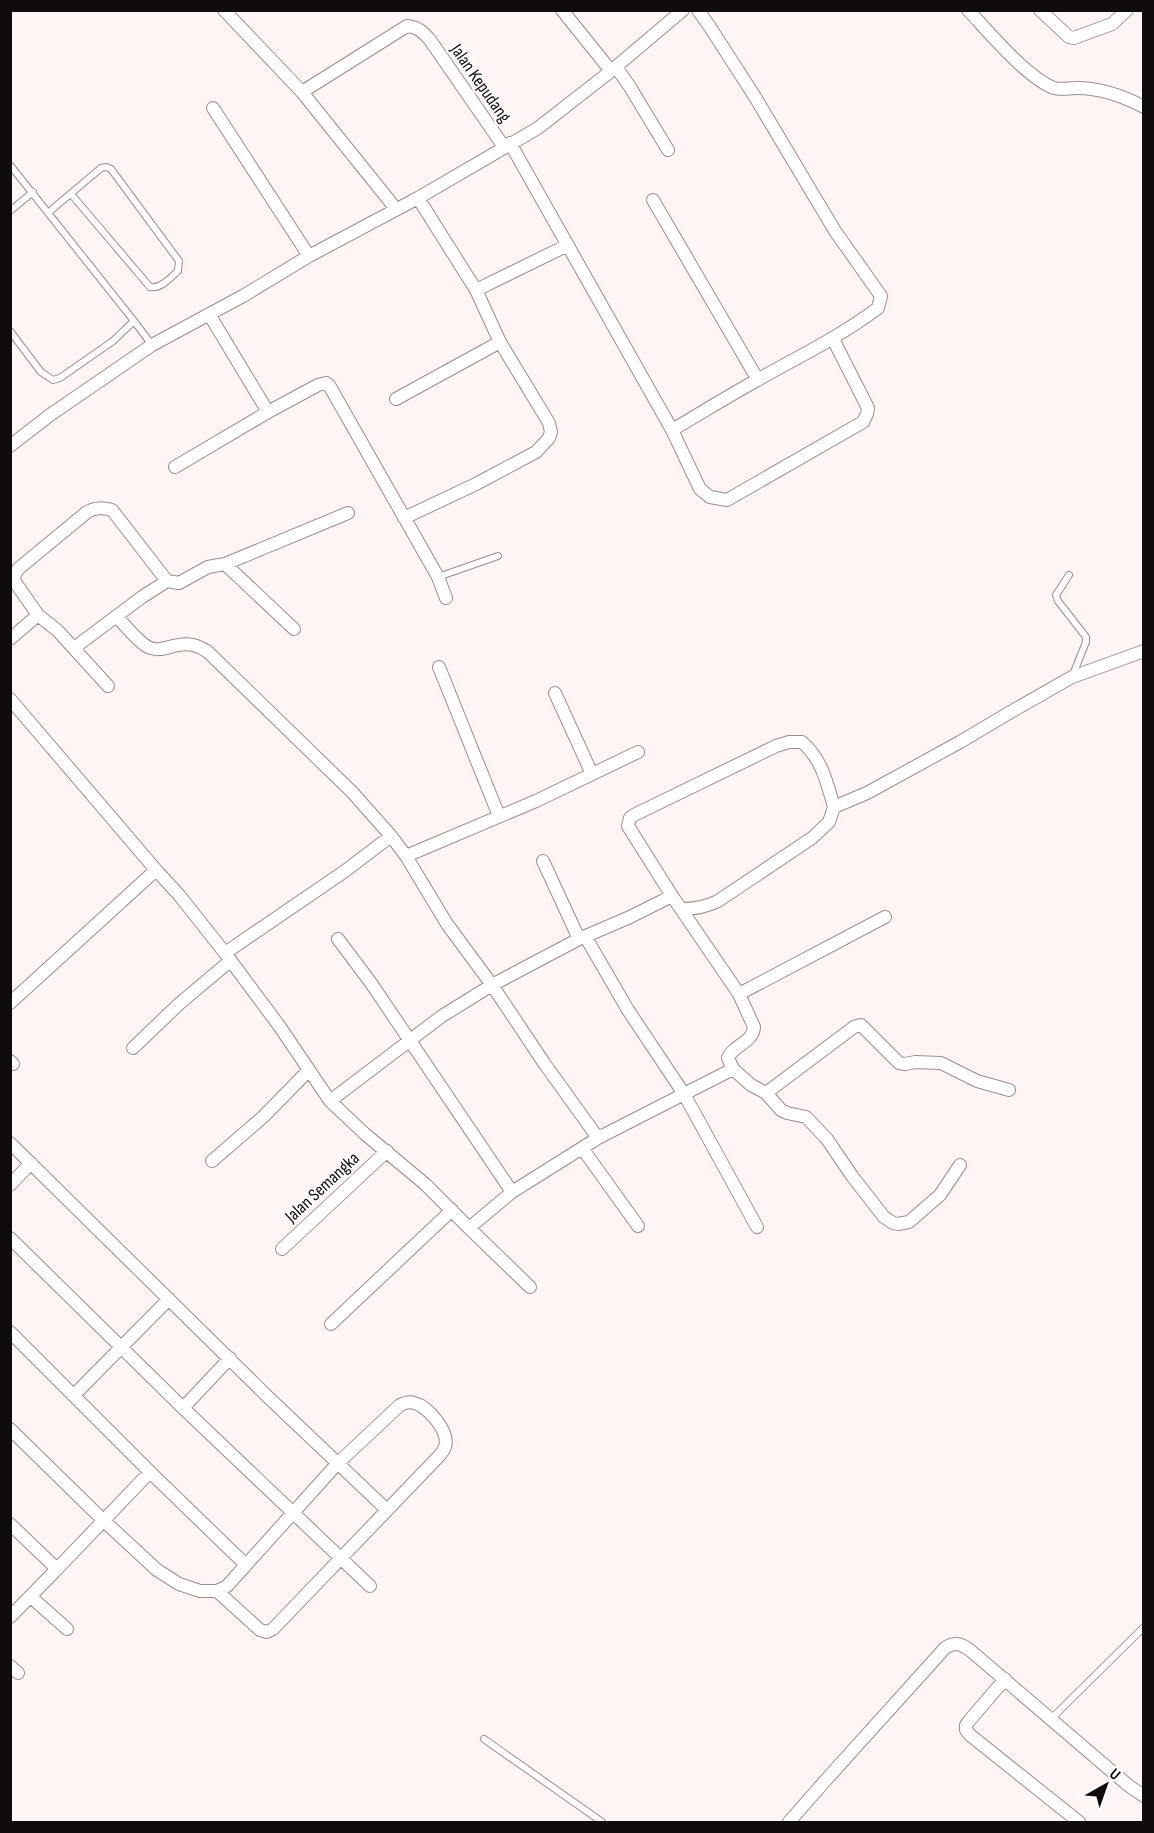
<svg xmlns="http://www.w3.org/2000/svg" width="1154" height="1833" viewBox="0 0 1154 1833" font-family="'Sofia Sans Condensed',sans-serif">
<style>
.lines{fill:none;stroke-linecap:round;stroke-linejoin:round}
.lane-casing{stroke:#9b8d8d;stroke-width:8}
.street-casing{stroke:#9b8d8d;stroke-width:14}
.lane{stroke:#fff;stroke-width:6}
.street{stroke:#fff;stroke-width:12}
.labels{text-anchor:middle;stroke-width:4.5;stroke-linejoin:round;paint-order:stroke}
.street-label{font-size:18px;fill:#110c0c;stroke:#fff}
</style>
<rect width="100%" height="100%" fill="#fff5f5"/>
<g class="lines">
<g class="lane-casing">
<path id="lane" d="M 10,165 L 134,321
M 10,211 L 33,192
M 49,212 L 101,168 L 106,167 L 111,169 L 179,261 L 178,271 C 170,278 161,289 150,287 L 71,194
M 10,331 L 41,372 L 53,380 L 60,378 L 113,341 L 134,321 L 152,345
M 1069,575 L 1056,595 L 1058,601 L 1086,637 L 1086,642 L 1072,677
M 438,577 L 498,556
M 1051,1719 L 1144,1627
M 484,1739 L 602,1822"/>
</g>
<g class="street-casing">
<path id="street" d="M 224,10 L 302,92
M 562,10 L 611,71
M 968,10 C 989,32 1027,78 1054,88 C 1061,90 1069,88 1077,88 C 1100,88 1123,96 1144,107
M 1040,10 L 1069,37 L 1074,38 L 1112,24 L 1127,10
M 616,67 L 630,87 L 668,150
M 213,108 L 309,256
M 510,143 L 672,430 C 701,413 730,395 759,379 C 800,356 841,336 878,308 L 881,296 L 835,231 L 755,97 L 710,27 L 698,10
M 653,200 L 758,380
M 396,209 L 302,92 L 407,26 C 418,27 423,32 430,40 L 504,147
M 476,290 L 568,245
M 209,314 L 268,412 L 318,385 L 326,383 L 329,385 L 438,577 L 446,598
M 396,399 L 500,342
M 672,430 L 700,489 L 710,497 L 727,500 L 863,422 L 867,414 L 868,408 L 833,339
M 10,446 L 50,415 L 152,345 L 243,296 L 309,256 L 418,198 L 538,128 L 611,71 L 683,10
M 175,467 L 268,412
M 404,518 L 476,484 L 536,452 L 549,438 L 551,432 L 549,423 L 500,342 L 476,290 L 418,198
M 225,564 L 294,629
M 117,617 C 126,626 137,641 148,647 C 166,656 181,633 208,652 L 352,792 L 391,836
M 10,639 L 38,615
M 74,648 L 142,597 L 167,581 L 179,583 L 208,567 L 225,564 L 348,513
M 439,667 L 499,816
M 108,686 L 58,631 L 38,615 L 15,582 L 14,576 L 18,569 L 87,512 C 96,507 103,508 112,510 L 167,581
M 555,693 L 592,774
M 10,699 L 156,870 L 179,895 L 225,953 L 280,1027 L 330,1101 L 365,1134 L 425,1184 L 469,1228 L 530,1287
M 406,856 L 447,924 L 492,985 L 544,1063 L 598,1138
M 543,861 L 579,939
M 672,896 L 628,826 L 630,818 L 634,815 L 776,746 L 789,742 L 802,742 C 822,759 827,783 834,807
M 681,909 L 739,994 L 754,1027 C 753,1043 733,1045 728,1058 L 733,1069
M 585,936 L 628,1010 L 684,1094 L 757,1227
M 338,939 L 371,983 L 512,1192
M 225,953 L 345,871 L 391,836 L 406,856 L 536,801 L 638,752
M 739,994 L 885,917
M 10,1003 L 156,870
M 133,1048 L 179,1004 L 230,961
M 10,1061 L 13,1064
M 766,1093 L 854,1027 L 861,1025 L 899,1063 L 905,1064 L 915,1062 L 941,1063 L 977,1081 L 1009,1090
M 330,1101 L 442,1016 L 492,985 L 579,939 L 630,917 L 672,896 L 681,909 C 695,909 706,907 718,901 L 812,838 L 829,822 L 834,807 L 867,793 L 960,742 L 1014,710 L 1072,677 L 1144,651
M 10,1143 L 268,1397 L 387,1510
M 582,1148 L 638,1226
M 212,1161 L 263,1117 L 309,1070
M 10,1185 L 31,1163
M 469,1228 L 512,1192 L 598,1138 L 733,1069 L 751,1085 L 766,1093 L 781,1110 L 787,1113 L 806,1117 L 827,1139 L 852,1176 L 884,1217 L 893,1223 L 898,1224 L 909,1222 L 940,1195 L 960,1165
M 10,1238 L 183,1408 L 370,1586
M 282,1249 L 387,1151
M 331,1324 L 452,1210
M 10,1332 L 150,1472
M 74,1395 L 169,1299
M 183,1408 L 230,1358
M 10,1429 L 103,1520 L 157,1570 L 179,1584 L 200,1591 L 217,1591 L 227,1586 L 246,1565
M 10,1524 L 57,1569 L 10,1617
M 57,1569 L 150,1472 L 246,1565 L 337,1464 L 400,1405 C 404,1403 409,1401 414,1403 C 428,1406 450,1432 445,1447 C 445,1448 441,1454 440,1455 L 273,1629 L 267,1632 L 260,1630 L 217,1591
M 31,1597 L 67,1629
M 10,1666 L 18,1673
M 1005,1679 L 969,1721 L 966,1725 L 966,1730 L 970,1735 L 1079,1822
M 789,1822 L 825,1781 L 945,1648 C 955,1641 962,1644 971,1651 L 1129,1786 L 1144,1796"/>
</g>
<use href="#lane" class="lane"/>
<use href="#street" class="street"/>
</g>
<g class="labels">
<g class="street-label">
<text transform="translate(481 83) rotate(55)" y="6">Jalan Kepudang</text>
<text transform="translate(322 1187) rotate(-43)" y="6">Jalan Semangka</text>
</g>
</g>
<rect width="1154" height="1833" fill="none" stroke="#110c0c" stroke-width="24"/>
<g transform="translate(1106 1785) rotate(40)" stroke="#ffffff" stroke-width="4.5" paint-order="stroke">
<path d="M0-4.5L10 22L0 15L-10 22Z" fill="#110c0c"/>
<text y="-9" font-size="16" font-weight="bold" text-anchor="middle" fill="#110c0c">U</text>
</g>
</svg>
